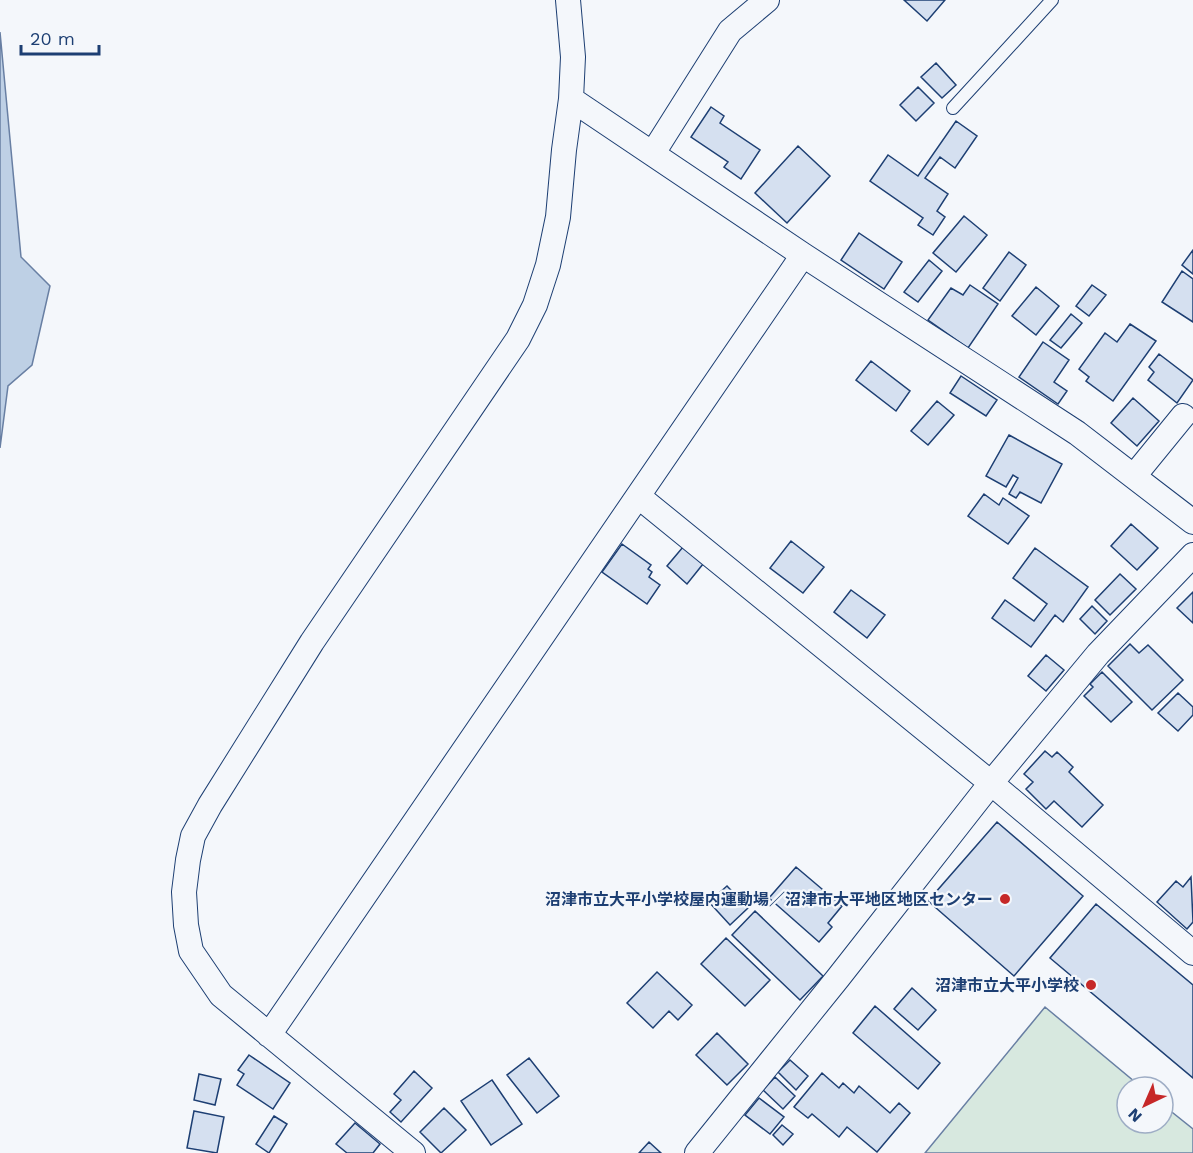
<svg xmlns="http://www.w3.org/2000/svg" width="1193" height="1153" viewBox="0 0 1193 1153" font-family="'Work Sans','Noto Sans JP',sans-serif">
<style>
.green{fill:#d7e8df;stroke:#687fa3;stroke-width:1.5}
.water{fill:#bed0e5;stroke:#687fa3;stroke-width:1.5}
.building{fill:#d5e0f0;stroke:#1d3f73;stroke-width:1.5}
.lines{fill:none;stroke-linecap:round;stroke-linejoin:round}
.lane-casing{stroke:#1d3f73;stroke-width:14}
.street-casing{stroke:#1d3f73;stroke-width:26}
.lane{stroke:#f4f7fb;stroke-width:12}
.street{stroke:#f4f7fb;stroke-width:24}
.poi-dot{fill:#c62828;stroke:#f4f7fb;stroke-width:2}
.labels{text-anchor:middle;stroke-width:4.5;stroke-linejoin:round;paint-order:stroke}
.poi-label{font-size:16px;font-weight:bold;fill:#1d3f73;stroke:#f4f7fb;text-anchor:end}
</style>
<rect width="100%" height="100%" fill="#f4f7fb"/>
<path class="green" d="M 1045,1007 L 1141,1087 L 1127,1087 L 1127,1123 L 1163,1123 L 1163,1105 L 1193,1129 L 1193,1153 L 925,1153 Z"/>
<path class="water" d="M 0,32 L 21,257 L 50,286 L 32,365 L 8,386 L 0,448 Z"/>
<path class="building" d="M 904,0 L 945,0 L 927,21 Z
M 936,63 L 956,85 L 942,98 L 921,77 Z
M 918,87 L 934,103 L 916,121 L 900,105 Z
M 711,107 L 724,116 L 720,123 L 760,150 L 741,179 L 724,167 L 728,162 L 691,137 Z
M 956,121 L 977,136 L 955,168 L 940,157 L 925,178 L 948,194 L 937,211 L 945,217 L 933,235 L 918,225 L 923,218 L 870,181 L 888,155 L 918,176 Z
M 798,146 L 830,176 L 787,223 L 755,193 Z
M 964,216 L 987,235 L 956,272 L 933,253 Z
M 859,233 L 902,262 L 884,289 L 841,260 Z
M 1193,250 L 1193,274 L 1182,265 Z
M 1009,252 L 1026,265 L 1000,301 L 983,288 Z
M 929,260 L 942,271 L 918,302 L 904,292 Z
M 1182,271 L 1193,279 L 1193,322 L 1162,302 Z
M 970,285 L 998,304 L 968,348 L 928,320 L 951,288 L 963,295 Z
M 1092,285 L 1106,295 L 1089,316 L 1076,306 Z
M 1036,287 L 1059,306 L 1036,335 L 1012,316 Z
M 1071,314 L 1082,323 L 1061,348 L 1050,340 Z
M 1130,324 L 1156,341 L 1113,401 L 1086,381 L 1089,377 L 1079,369 L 1105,333 L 1117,342 Z
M 1043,342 L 1069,360 L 1054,382 L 1067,391 L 1058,404 L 1019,377 Z
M 1159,354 L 1193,380 L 1177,403 L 1148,380 L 1154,372 L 1149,367 Z
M 871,361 L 910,391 L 896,411 L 856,380 Z
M 961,376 L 997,400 L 986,416 L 950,393 Z
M 1133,398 L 1159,421 L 1137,446 L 1111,423 Z
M 937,401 L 954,415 L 928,445 L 911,431 Z
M 1009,435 L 1062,464 L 1041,503 L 1020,492 L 1016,498 L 1009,494 L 1018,478 L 1013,475 L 1006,487 L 986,476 Z
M 984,494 L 999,505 L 1003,498 L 1029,516 L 1008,544 L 968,516 Z
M 1131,524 L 1158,548 L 1137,570 L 1111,546 Z
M 791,541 L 824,567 L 803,593 L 770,568 Z
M 622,544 L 651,565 L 648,569 L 652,572 L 649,577 L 660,585 L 647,604 L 602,572 Z
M 683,547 L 703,564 L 687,584 L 667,566 Z
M 1035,548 L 1088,587 L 1063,622 L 1055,615 L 1031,647 L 992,618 L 1005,600 L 1034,621 L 1047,604 L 1013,578 Z
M 1120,574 L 1136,589 L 1110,615 L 1095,600 Z
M 851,590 L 885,615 L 867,638 L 834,612 Z
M 1193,592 L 1193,623 L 1177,608 Z
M 1092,606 L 1107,621 L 1095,634 L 1080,619 Z
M 1130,644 L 1139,653 L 1148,645 L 1183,680 L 1152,710 L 1108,666 Z
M 1046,655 L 1064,670 L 1046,691 L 1028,676 Z
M 1102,672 L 1132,702 L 1111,722 L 1084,696 L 1093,687 L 1090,684 Z
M 1178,693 L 1193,707 L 1193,715 L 1178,731 L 1158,713 Z
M 1045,751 L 1052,757 L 1057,752 L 1073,767 L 1069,772 L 1103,805 L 1082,827 L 1054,801 L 1046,809 L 1026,789 L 1033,782 L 1024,774 Z
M 997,822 L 1083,896 L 1014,976 L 928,901 Z
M 796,867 L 842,906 L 828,923 L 832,927 L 819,942 L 769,898 Z
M 1191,877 L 1193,922 L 1187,929 L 1157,902 L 1176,881 L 1183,887 Z
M 727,886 L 748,908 L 730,925 L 709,902 Z
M 1096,904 L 1193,985 L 1193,1078 L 1050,958 Z
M 755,911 L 823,976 L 800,1000 L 732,935 Z
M 726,938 L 770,980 L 745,1006 L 701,964 Z
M 657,972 L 692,1005 L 678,1020 L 669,1011 L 653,1028 L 627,1003 Z
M 912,988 L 936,1010 L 918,1030 L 894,1009 Z
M 875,1006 L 940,1063 L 918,1089 L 853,1033 Z
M 717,1033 L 748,1064 L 727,1085 L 696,1055 Z
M 249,1055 L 290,1083 L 273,1109 L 237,1085 L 244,1074 L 238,1070 Z
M 529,1058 L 559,1096 L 537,1113 L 507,1075 Z
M 790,1060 L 808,1076 L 796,1090 L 778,1072 Z
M 414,1071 L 432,1088 L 401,1122 L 390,1112 L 401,1100 L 394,1094 Z
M 822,1073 L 839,1088 L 843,1083 L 854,1093 L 859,1086 L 890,1113 L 899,1103 L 910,1113 L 877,1152 L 847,1127 L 839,1137 L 812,1114 L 808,1118 L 794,1107 Z
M 199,1074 L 221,1079 L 215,1105 L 194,1100 Z
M 775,1077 L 795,1096 L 783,1109 L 763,1090 Z
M 492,1080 L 522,1124 L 491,1145 L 461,1101 Z
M 759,1098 L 784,1117 L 770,1134 L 745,1115 Z
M 444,1108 L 466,1130 L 441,1153 L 420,1132 Z
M 194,1111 L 224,1117 L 217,1153 L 187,1148 Z
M 274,1116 L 287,1124 L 269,1153 L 256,1144 Z
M 355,1123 L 380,1144 L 373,1153 L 347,1153 L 336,1144 Z
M 782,1125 L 793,1134 L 783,1145 L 773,1135 Z
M 649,1142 L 661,1153 L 639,1153 Z"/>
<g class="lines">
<g class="lane-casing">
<path id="lane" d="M 953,108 L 1052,0"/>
</g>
<g class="street-casing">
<path id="street" d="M 571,99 L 803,255 L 1077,433 L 1193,522
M 653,153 L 730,31 L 767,0
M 1134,476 L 1183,416
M 638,496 L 991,783 L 1193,953
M 269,1035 L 803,255
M 413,1153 L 221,995 L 191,951 L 186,925 L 184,892 L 188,860 L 193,836 L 210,805 L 312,642 L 518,339 L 535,305 L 548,265 L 558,217 L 564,150 L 571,99 L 573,57 L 568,0
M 697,1153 L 838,978 L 991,783 L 1098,654 L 1193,555"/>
</g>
<use href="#lane" class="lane"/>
<use href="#street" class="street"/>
</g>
<g class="poi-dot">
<circle cx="1005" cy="899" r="6"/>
<circle cx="1091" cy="985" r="6"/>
</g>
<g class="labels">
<g class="poi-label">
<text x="993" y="905">沼津市立大平小学校屋内運動場／沼津市大平地区地区センター</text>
<text x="1079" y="991">沼津市立大平小学校</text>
</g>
</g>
<g transform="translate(1145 1105) rotate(224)"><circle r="28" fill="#f4f7fb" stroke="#9eadc5" stroke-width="1.5"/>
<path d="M0-4.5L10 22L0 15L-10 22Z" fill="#c62828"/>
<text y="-9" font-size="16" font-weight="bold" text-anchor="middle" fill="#1d3f73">N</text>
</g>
<path d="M21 45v9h78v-9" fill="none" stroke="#1d3f73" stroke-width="3"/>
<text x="30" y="45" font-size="18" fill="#1d3f73" stroke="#f4f7fb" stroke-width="4.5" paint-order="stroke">20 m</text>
</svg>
